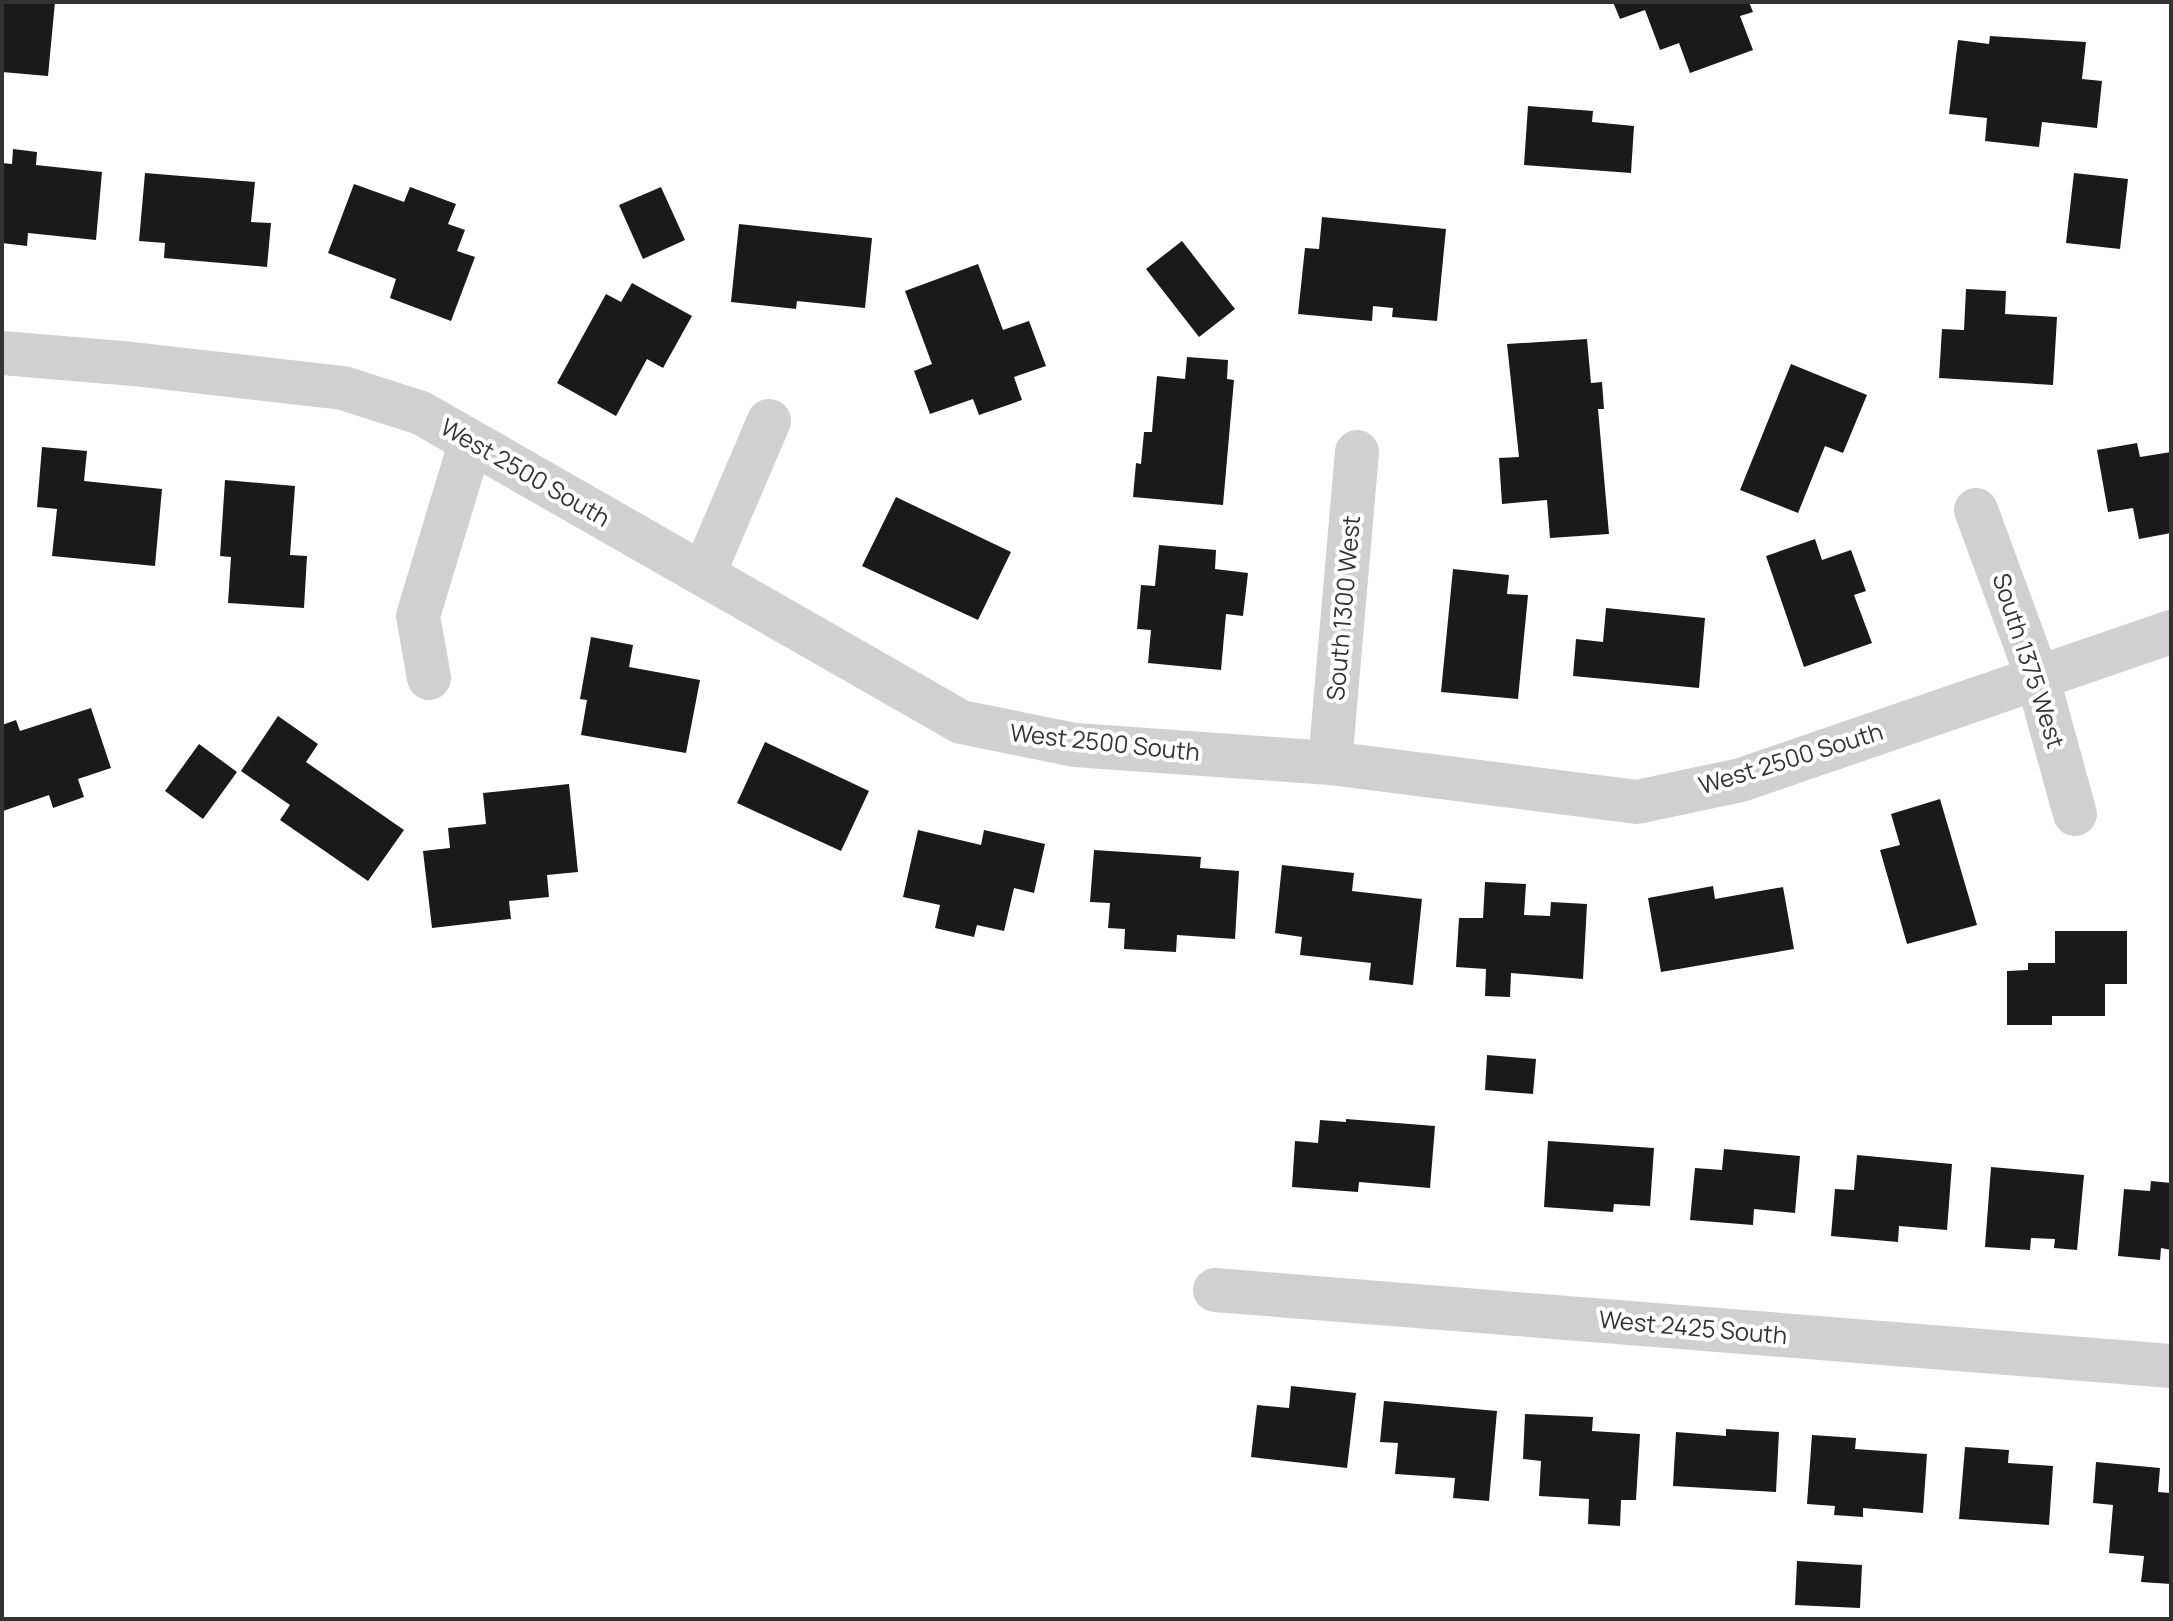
<svg xmlns="http://www.w3.org/2000/svg" width="2173" height="1621" viewBox="0 0 2173 1621" font-family="Manrope,sans-serif">
<style>
.building{fill:#1a1a1a}
.lines{fill:none;stroke-linecap:round;stroke-linejoin:round}
.minor{stroke:#d0d0d0;stroke-width:44}
.labels{text-anchor:middle;stroke-width:8;stroke-linejoin:round;paint-order:stroke}
.street-label{font-size:24px;fill:#333;stroke:#fff}
</style>
<rect width="100%" height="100%" fill="#fff"/>
<path class="building" d="M 2,2 L 55,2 L 48,76 L 2,72 Z
M 1613,2 L 1749,2 L 1753,12 L 1740,16 L 1753,50 L 1690,73 L 1679,43 L 1660,50 L 1645,10 L 1620,19 Z
M 1990,36 L 2086,42 L 2082,79 L 2102,81 L 2097,128 L 2042,122 L 2039,147 L 1985,141 L 1987,118 L 1949,114 L 1958,40 L 1989,44 Z
M 1528,106 L 1593,111 L 1592,122 L 1634,126 L 1631,173 L 1524,165 Z
M 13,149 L 37,152 L 36,165 L 102,172 L 96,240 L 28,233 L 27,246 L 2,243 L 2,163 L 12,164 Z
M 145,173 L 255,182 L 251,222 L 271,223 L 267,267 L 164,258 L 165,243 L 139,241 Z
M 2074,173 L 2128,179 L 2120,249 L 2066,243 Z
M 354,184 L 404,202 L 410,187 L 456,204 L 448,224 L 465,230 L 457,251 L 475,257 L 451,321 L 390,298 L 396,279 L 328,253 Z
M 661,187 L 685,240 L 643,259 L 619,205 Z
M 1322,217 L 1446,229 L 1437,321 L 1392,317 L 1393,308 L 1373,306 L 1372,321 L 1298,314 L 1305,248 L 1319,249 Z
M 739,224 L 872,238 L 865,308 L 797,301 L 796,309 L 731,302 Z
M 1182,241 L 1235,309 L 1199,337 L 1146,269 Z
M 978,264 L 1003,330 L 1029,321 L 1046,366 L 1014,377 L 1022,400 L 979,415 L 973,399 L 930,414 L 914,371 L 932,364 L 905,291 Z
M 632,283 L 692,316 L 663,368 L 647,359 L 616,416 L 557,383 L 606,294 L 621,302 Z
M 1966,289 L 2006,291 L 2005,314 L 2057,317 L 2053,385 L 1939,378 L 1942,329 L 1964,330 Z
M 1587,339 L 1591,383 L 1602,382 L 1604,409 L 1598,409 L 1609,534 L 1550,538 L 1547,500 L 1502,504 L 1499,458 L 1519,457 L 1507,344 Z
M 1187,357 L 1228,360 L 1227,379 L 1234,380 L 1223,505 L 1133,497 L 1136,463 L 1141,464 L 1144,432 L 1152,432 L 1157,376 L 1185,379 Z
M 1791,364 L 1867,395 L 1843,453 L 1825,446 L 1798,513 L 1740,490 Z
M 2137,443 L 2140,457 L 2171,452 L 2171,533 L 2139,539 L 2133,508 L 2108,512 L 2097,450 Z
M 42,447 L 87,451 L 84,481 L 162,489 L 155,566 L 52,556 L 57,509 L 37,507 Z
M 225,480 L 295,486 L 290,555 L 307,556 L 304,608 L 228,603 L 231,557 L 220,556 Z
M 896,497 L 1011,552 L 978,620 L 862,566 Z
M 1815,539 L 1822,560 L 1851,550 L 1866,591 L 1854,595 L 1872,643 L 1804,667 L 1766,556 Z
M 1159,545 L 1216,550 L 1215,569 L 1248,573 L 1243,616 L 1226,614 L 1221,670 L 1148,663 L 1151,630 L 1137,629 L 1141,585 L 1155,586 Z
M 1453,569 L 1509,575 L 1507,594 L 1528,595 L 1518,699 L 1441,692 Z
M 1606,608 L 1705,618 L 1699,688 L 1573,676 L 1576,639 L 1603,642 Z
M 591,637 L 633,645 L 629,667 L 700,680 L 686,753 L 581,735 L 587,700 L 580,699 Z
M 91,708 L 111,768 L 78,779 L 84,797 L 53,808 L 49,795 L 3,811 L 2,725 L 16,720 L 20,731 Z
M 278,716 L 318,744 L 306,762 L 404,830 L 368,881 L 280,820 L 290,805 L 241,771 Z
M 765,742 L 869,791 L 841,851 L 737,803 Z
M 199,744 L 237,772 L 203,819 L 165,791 Z
M 569,784 L 578,872 L 547,875 L 549,897 L 509,901 L 511,919 L 432,928 L 423,851 L 450,848 L 448,828 L 486,824 L 483,793 Z
M 1940,799 L 1977,925 L 1907,944 L 1880,850 L 1900,845 L 1891,814 Z
M 918,830 L 981,845 L 984,830 L 1045,844 L 1034,893 L 1014,888 L 1004,931 L 977,925 L 974,937 L 935,928 L 940,905 L 903,897 Z
M 1094,850 L 1201,857 L 1200,868 L 1239,871 L 1235,939 L 1177,935 L 1176,952 L 1124,949 L 1125,929 L 1108,928 L 1110,903 L 1090,902 Z
M 1282,865 L 1354,873 L 1352,891 L 1422,899 L 1413,985 L 1369,980 L 1371,963 L 1300,955 L 1302,937 L 1275,933 Z
M 1485,882 L 1526,884 L 1524,915 L 1550,916 L 1551,902 L 1587,904 L 1583,979 L 1511,973 L 1510,997 L 1485,996 L 1486,969 L 1456,967 L 1459,918 L 1483,918 Z
M 1713,886 L 1715,899 L 1783,887 L 1794,949 L 1661,972 L 1648,898 Z
M 2055,931 L 2127,931 L 2127,984 L 2105,984 L 2105,1016 L 2052,1016 L 2052,1025 L 2007,1025 L 2007,971 L 2028,970 L 2028,963 L 2055,963 Z
M 1487,1055 L 1536,1059 L 1533,1094 L 1485,1090 Z
M 1346,1119 L 1435,1126 L 1430,1188 L 1359,1182 L 1358,1192 L 1292,1187 L 1295,1141 L 1318,1143 L 1320,1120 L 1346,1122 Z
M 1548,1141 L 1654,1148 L 1650,1206 L 1614,1204 L 1613,1212 L 1544,1207 Z
M 1724,1149 L 1800,1156 L 1795,1213 L 1754,1209 L 1753,1225 L 1690,1220 L 1695,1168 L 1722,1170 Z
M 1857,1155 L 1952,1164 L 1947,1230 L 1899,1226 L 1898,1242 L 1831,1236 L 1835,1189 L 1854,1190 Z
M 1991,1167 L 2084,1175 L 2077,1250 L 2054,1248 L 2055,1239 L 2031,1238 L 2030,1250 L 1985,1247 Z
M 2151,1181 L 2171,1183 L 2171,1250 L 2161,1248 L 2160,1260 L 2118,1256 L 2124,1189 L 2150,1191 Z
M 1291,1386 L 1356,1393 L 1347,1468 L 1251,1457 L 1257,1405 L 1289,1408 Z
M 1384,1401 L 1497,1411 L 1489,1501 L 1453,1498 L 1455,1478 L 1395,1474 L 1398,1443 L 1380,1442 Z
M 1525,1414 L 1593,1417 L 1592,1431 L 1640,1434 L 1636,1500 L 1621,1500 L 1620,1526 L 1588,1524 L 1589,1499 L 1539,1496 L 1541,1461 L 1523,1459 Z
M 1726,1429 L 1779,1432 L 1776,1492 L 1673,1486 L 1676,1432 L 1726,1436 Z
M 1812,1435 L 1856,1438 L 1855,1449 L 1927,1454 L 1923,1513 L 1863,1508 L 1863,1517 L 1834,1515 L 1835,1506 L 1807,1504 Z
M 1965,1447 L 2009,1450 L 2008,1463 L 2053,1466 L 2049,1525 L 1959,1519 Z
M 2096,1462 L 2160,1468 L 2158,1492 L 2171,1493 L 2171,1584 L 2141,1582 L 2144,1556 L 2109,1553 L 2113,1505 L 2093,1503 Z
M 1797,1561 L 1862,1565 L 1860,1608 L 1795,1605 Z"/>
<g class="lines">
<path class="minor" d="M 2,353 L 133,364 L 343,388 L 421,413 L 961,722 L 1075,745 L 1330,763 L 1637,802 L 1741,780 L 2171,632
M 1976,510 L 2037,676 L 2075,814
M 704,573 L 769,421
M 429,678 L 418,616 L 470,444
M 1330,763 L 1357,452
M 1215,1290 L 2171,1366"/>
</g>
<g class="labels">
<g class="street-label">
<text transform="translate(525 473) rotate(30)" y="8">West 2500 South</text>
<text transform="translate(1344 608) rotate(-85)" y="8">South 1300 West</text>
<text transform="translate(2028 661) rotate(72)" y="8">South 1375 West</text>
<text transform="translate(1105 743) rotate(6)" y="8">West 2500 South</text>
<text transform="translate(1791 759) rotate(-17)" y="8">West 2500 South</text>
<text transform="translate(1693 1328) rotate(5)" y="8">West 2425 South</text>
</g>
</g>
<rect width="2173" height="1621" fill="none" stroke="#333333" stroke-width="8"/>
</svg>
